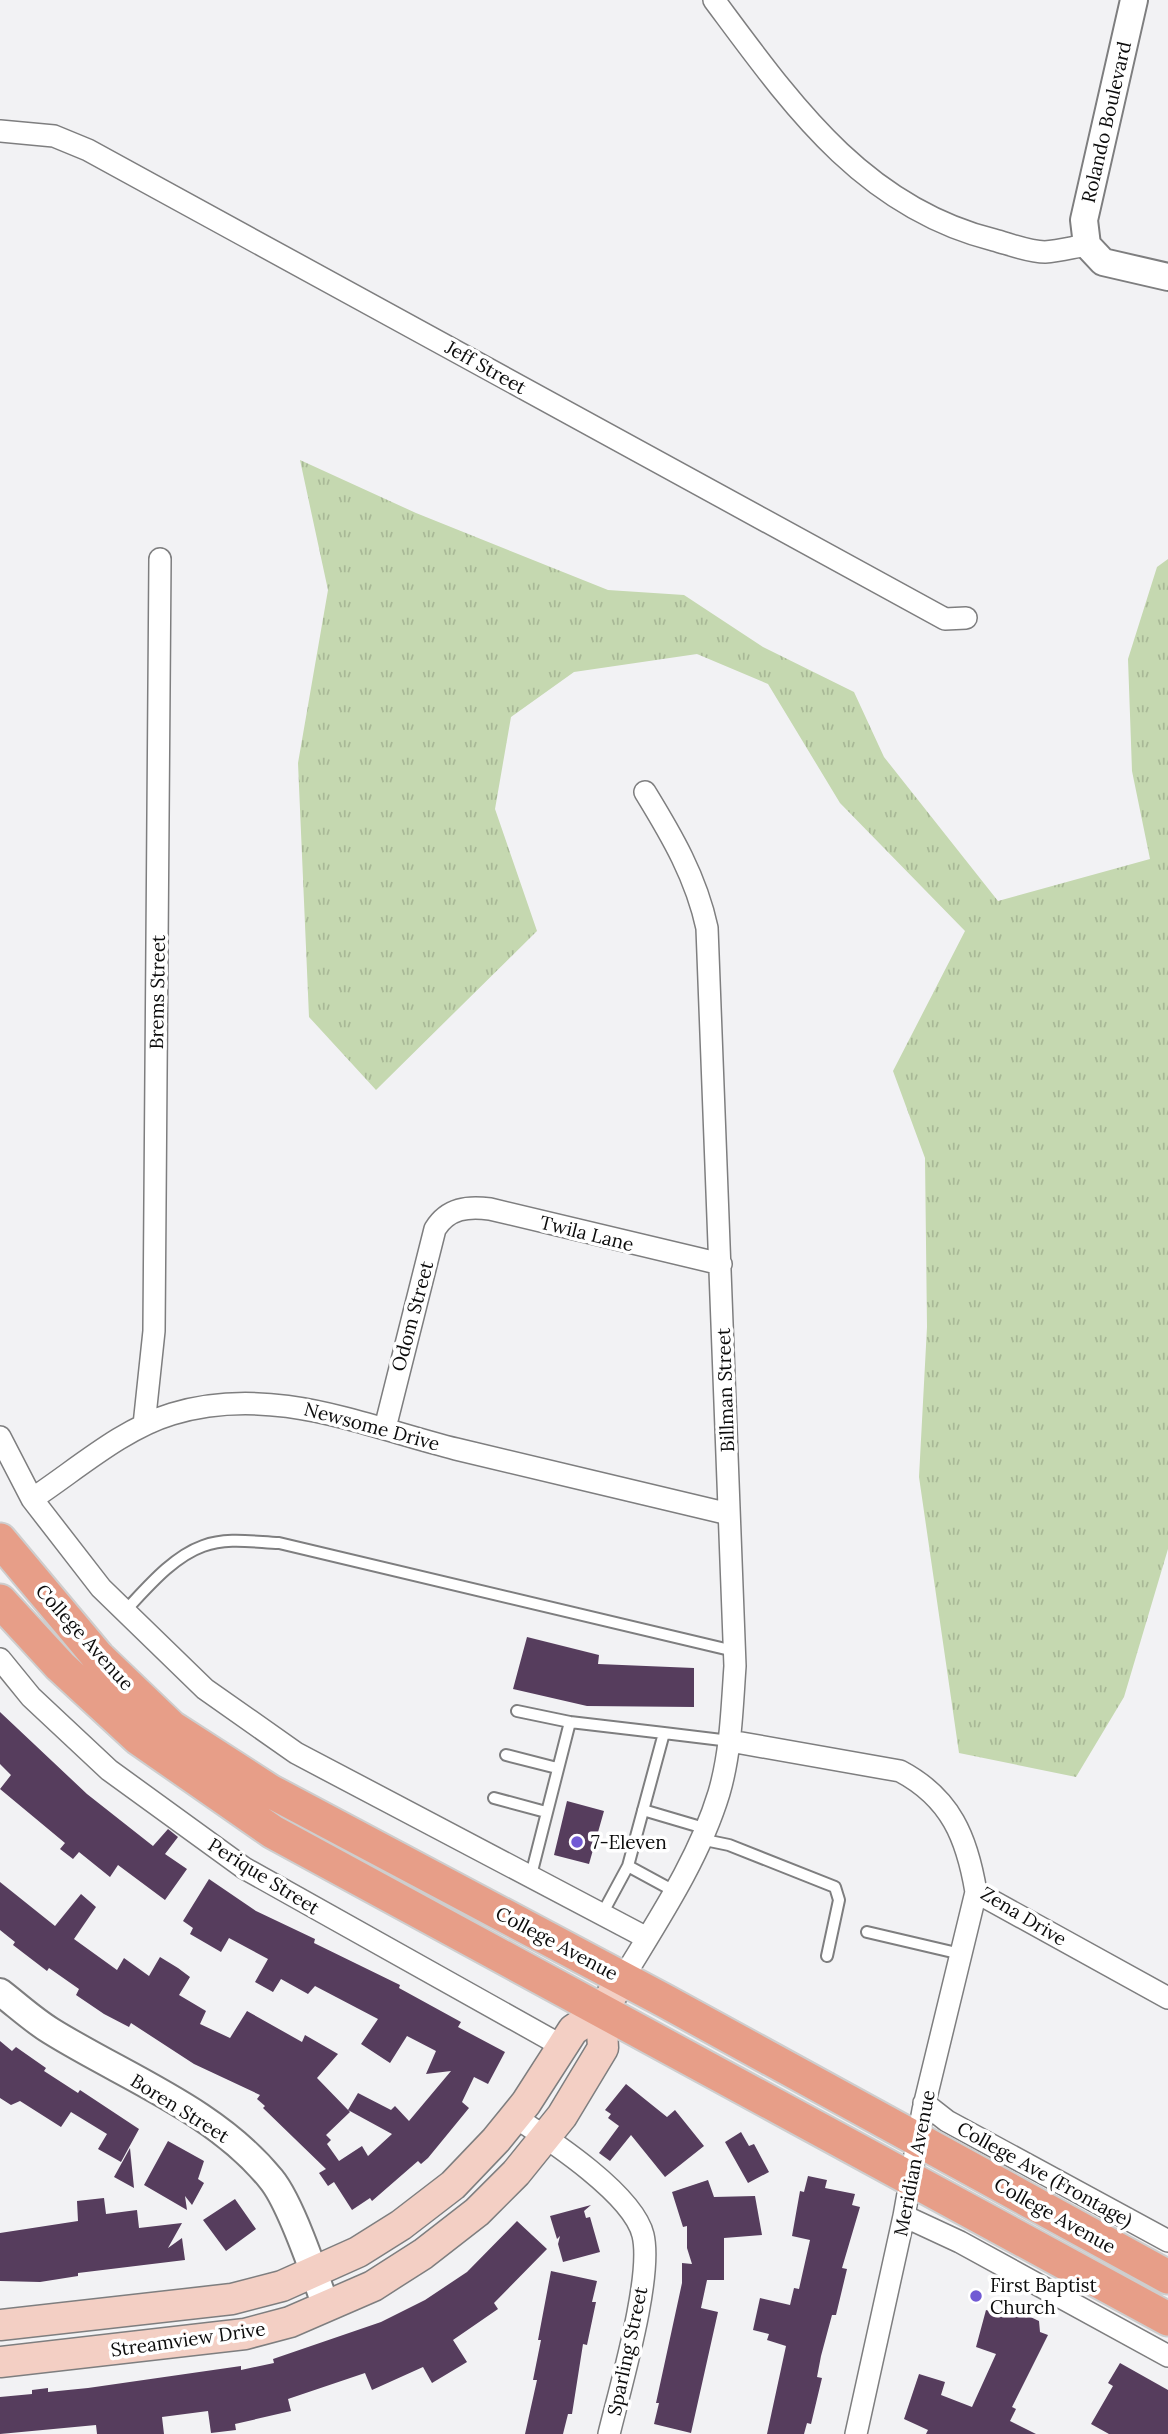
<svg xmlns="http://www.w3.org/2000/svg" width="1168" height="2434" viewBox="0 0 1168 2434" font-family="Lora,serif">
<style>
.grass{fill:url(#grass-tufts)}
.building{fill:#563d5d}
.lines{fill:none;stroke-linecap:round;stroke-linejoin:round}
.service-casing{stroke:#7e7e7f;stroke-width:14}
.minor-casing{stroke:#7e7e7f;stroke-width:24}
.tertiary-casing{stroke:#7e7e7f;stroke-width:30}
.secondary-casing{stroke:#7e7e7f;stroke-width:33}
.primary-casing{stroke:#cecece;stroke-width:37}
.service{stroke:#fff;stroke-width:10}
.minor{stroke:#fff;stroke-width:21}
.tertiary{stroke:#fff;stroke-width:26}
.secondary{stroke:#f3cfc4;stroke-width:30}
.primary{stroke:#e79e88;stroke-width:33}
.poi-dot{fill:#715ad4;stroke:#fff;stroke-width:2.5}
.labels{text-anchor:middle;stroke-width:7;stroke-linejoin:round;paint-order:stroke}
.street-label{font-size:19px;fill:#0c0c0c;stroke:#fff}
.poi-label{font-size:19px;fill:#0c0c0c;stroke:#fff;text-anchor:start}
</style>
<defs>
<pattern id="grass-tufts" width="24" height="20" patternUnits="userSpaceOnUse" patternTransform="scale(1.75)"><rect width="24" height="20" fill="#c5d8b0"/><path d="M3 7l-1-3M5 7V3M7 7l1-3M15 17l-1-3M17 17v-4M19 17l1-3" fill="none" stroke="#a8b896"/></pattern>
</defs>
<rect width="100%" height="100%" fill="#f2f2f4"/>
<path class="grass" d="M 300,460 L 416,513 L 608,590 L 684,595 L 763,647 L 854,692 L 884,757 L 998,901 L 1150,859 L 1132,771 L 1128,659 L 1157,567 L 1168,559 L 1168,1549 L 1124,1697 L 1076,1777 L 959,1753 L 919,1477 L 927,1327 L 925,1158 L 893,1071 L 965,931 L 840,803 L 768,684 L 697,654 L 574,672 L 511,717 L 495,809 L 537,931 L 376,1090 L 309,1017 L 298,763 L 328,590 Z"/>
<path class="building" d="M 527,1637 L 599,1655 L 598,1664 L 694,1668 L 694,1707 L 587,1706 L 513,1689 Z
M 0,1712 L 87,1794 L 153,1846 L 168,1829 L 178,1837 L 165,1854 L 187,1869 L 165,1900 L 118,1865 L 110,1877 L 79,1852 L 73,1859 L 60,1849 L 65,1843 L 0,1789 L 11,1775 L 0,1764 Z
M 567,1801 L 604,1811 L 589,1864 L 554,1855 Z
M 209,1879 L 256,1911 L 315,1939 L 314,1943 L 400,1985 L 399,1988 L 461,2022 L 458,2027 L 505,2052 L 488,2084 L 474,2077 L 462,2102 L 469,2108 L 428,2158 L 421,2164 L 418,2161 L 372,2201 L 370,2198 L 352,2210 L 334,2182 L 328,2186 L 319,2173 L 326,2169 L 263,2108 L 265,2106 L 257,2099 L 260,2095 L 194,2064 L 131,2023 L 129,2027 L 104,2014 L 76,1995 L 79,1989 L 49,1968 L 47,1971 L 13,1945 L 15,1942 L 0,1930 L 0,1882 L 55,1926 L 81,1894 L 96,1907 L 74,1939 L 117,1970 L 124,1958 L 149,1976 L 160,1957 L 178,1968 L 190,1977 L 179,1995 L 206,2011 L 200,2024 L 230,2038 L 247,2011 L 302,2042 L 305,2035 L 338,2054 L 317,2078 L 350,2112 L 326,2135 L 331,2140 L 327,2144 L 339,2161 L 362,2146 L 368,2156 L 392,2134 L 348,2110 L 358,2093 L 391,2110 L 395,2106 L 409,2121 L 451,2071 L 426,2074 L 436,2051 L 407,2036 L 390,2063 L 361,2044 L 378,2019 L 315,1986 L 308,1994 L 281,1979 L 273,1992 L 255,1982 L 268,1959 L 229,1938 L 221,1952 L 190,1934 L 193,1928 L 183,1921 Z
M 0,2041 L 12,2051 L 16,2047 L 46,2068 L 44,2071 L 78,2093 L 80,2090 L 139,2129 L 121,2162 L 98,2149 L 107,2134 L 71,2112 L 61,2127 L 20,2101 L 11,2105 L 0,2098 Z
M 626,2084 L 667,2117 L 675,2110 L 704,2146 L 665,2177 L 631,2135 L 610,2161 L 599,2153 L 619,2126 L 608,2118 L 611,2114 L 605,2110 Z
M 741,2132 L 749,2146 L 754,2144 L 769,2172 L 748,2183 L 725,2142 Z
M 168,2141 L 204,2161 L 198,2179 L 204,2183 L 192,2205 L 185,2196 L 187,2210 L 144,2185 Z
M 130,2148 L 134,2188 L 114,2177 Z
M 808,2176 L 827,2180 L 825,2188 L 855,2194 L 852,2205 L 860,2207 L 842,2268 L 847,2269 L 836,2315 L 832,2315 L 821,2356 L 817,2377 L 822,2378 L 811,2424 L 807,2423 L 804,2434 L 767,2434 L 786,2346 L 767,2340 L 769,2334 L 753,2330 L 760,2298 L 790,2305 L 794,2288 L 799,2289 L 810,2240 L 792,2236 L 800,2191 L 804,2192 Z
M 708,2180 L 714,2197 L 755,2196 L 762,2235 L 724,2238 L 724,2280 L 707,2280 L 701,2308 L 718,2312 L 691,2433 L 654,2424 L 659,2403 L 656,2403 L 682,2283 L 682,2263 L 692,2264 L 687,2248 L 687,2226 L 683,2227 L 672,2192 Z
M 104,2198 L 106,2214 L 137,2210 L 139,2228 L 182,2223 L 168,2248 L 182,2238 L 185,2260 L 78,2273 L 78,2276 L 40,2282 L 0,2281 L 0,2233 L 78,2221 L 77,2201 Z
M 235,2199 L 256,2229 L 226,2251 L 203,2220 Z
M 591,2205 L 584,2211 L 586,2218 L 590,2217 L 600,2252 L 563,2262 L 558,2244 L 560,2236 L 557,2239 L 550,2216 Z
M 517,2221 L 547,2249 L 494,2303 L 498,2309 L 453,2340 L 467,2362 L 432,2383 L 423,2367 L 372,2390 L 365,2373 L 288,2399 L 291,2411 L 235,2424 L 236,2430 L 211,2433 L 208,2411 L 162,2417 L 164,2434 L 97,2434 L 96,2425 L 0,2434 L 0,2397 L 32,2394 L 32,2390 L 48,2388 L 48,2392 L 88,2388 L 241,2366 L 241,2370 L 274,2363 L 273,2359 L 381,2322 L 425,2300 L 467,2272 Z
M 551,2271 L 597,2281 L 592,2302 L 596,2302 L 587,2345 L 583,2344 L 572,2414 L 568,2414 L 563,2434 L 525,2434 L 537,2380 L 533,2380 L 541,2340 L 538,2340 Z
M 1003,2304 L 1039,2321 L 1040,2332 L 1048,2335 L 1012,2407 L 1016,2409 L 1010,2421 L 1036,2434 L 926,2434 L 928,2430 L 904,2419 L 919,2374 L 945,2382 L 941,2395 L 972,2407 L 996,2354 L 976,2347 L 986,2310 L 999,2314 Z
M 1120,2363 L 1168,2390 L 1168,2434 L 1109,2434 L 1091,2424 L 1113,2386 L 1108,2383 Z"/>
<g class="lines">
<g class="service-casing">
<path id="service" d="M 124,1612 C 146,1589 172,1557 203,1546 C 227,1537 254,1542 279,1543 L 734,1651
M 517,1711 L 570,1722 L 664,1733
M 506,1755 L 557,1768
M 494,1798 L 546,1812
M 643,1810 L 704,1828
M 700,1839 L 729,1845 L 835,1887 L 839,1900 L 827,1956
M 628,1866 L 674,1891
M 530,1879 L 570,1722
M 601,1916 L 628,1866 L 664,1733 L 730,1741
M 867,1932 L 961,1954"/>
</g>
<g class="minor-casing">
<path id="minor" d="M 714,0 C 790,102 862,207 994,240 C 1009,244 1029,252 1045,252 C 1059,251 1074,247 1087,245
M 0,131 L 54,136 L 88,150 L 945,619 L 966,618
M 144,1425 L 154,1331 L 160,559
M 385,1428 L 435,1229 C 448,1208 468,1206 490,1209 L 721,1264
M 0,1437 L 32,1499 L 101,1588 L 205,1689 L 296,1753 L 647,1938
M 32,1499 C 76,1470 122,1429 172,1414 C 271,1384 361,1425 456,1449 C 547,1471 638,1492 729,1514
M 0,1659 L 31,1697 L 109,1770 L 244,1868 L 562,2046
M 730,1741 L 900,1771 C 951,1798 967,1838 976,1892 L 1168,1998
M 623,1978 C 658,1920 699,1859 719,1793 C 731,1752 732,1708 735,1666 L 707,928 C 696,877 672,836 645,792
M 924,2103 L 947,2121 L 1168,2241
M 515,2117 C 550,2140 633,2194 643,2235 C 653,2277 620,2388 609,2434
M 904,2216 L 960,2242 L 1168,2356
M 856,2434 L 904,2216 L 923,2110 L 976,1892"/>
</g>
<g class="tertiary-casing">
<path id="tertiary" d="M 1134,0 L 1084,220 L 1087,245 L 1103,262 L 1168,277
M 0,1992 C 17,2005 33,2020 51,2031 C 125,2077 215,2110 271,2179 C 291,2203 315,2275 326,2307"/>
</g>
<g class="secondary-casing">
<path id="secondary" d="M 0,2325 L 232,2299 L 282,2286 L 358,2252 L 401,2225 L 453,2185 L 496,2140 L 526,2103 L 573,2030 L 601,2011 L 623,1978
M 0,2362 L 245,2334 L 290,2322 L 373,2286 L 423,2254 L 477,2212 L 516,2173 L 562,2116 L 603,2048 L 601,2011"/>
</g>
<g class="primary-casing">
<path id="primary" d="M 0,1540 L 98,1657 L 171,1727 L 270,1791 L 665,2001 L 1168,2277
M 0,1601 L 60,1666 L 138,1738 L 273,1832 L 1168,2319"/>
</g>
<use href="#service" class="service"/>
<use href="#minor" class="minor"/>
<use href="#tertiary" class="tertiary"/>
<use href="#secondary" class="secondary"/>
<use href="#primary" class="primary"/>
</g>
<g class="poi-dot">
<circle cx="577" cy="1842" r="7"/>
<circle cx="976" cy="2296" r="7"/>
</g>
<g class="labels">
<g class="street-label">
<text transform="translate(1106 122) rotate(-77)" y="7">Rolando Boulevard</text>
<text transform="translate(486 367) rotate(29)" y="7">Jeff Street</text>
<text transform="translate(157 992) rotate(-89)" y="7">Brems Street</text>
<text transform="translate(587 1233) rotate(14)" y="7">Twila Lane</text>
<text transform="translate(412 1316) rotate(-75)" y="7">Odom Street</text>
<text transform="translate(725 1390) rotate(-92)" y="7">Billman Street</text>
<text transform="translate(372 1426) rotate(15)" y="7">Newsome Drive</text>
<text transform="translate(85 1637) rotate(48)" y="7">College Avenue</text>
<text transform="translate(264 1876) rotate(32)" y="7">Perique Street</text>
<text transform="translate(1024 1916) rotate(31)" y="7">Zena Drive</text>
<text transform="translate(557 1943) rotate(28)" y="7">College Avenue</text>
<text transform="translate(180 2108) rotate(32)" y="7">Boren Street</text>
<text transform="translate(914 2163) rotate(-79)" y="7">Meridian Avenue</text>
<text transform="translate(1045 2174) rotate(29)" y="7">College Ave (Frontage)</text>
<text transform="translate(1055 2215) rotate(29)" y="7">College Avenue</text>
<text transform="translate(188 2339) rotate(-8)" y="7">Streamview Drive</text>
<text transform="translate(627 2351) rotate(-78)" y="7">Sparling Street</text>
</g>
<g class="poi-label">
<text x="591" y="1849">7-Eleven</text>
<text x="990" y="2292">First Baptist<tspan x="990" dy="22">Church</tspan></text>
</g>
</g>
</svg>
